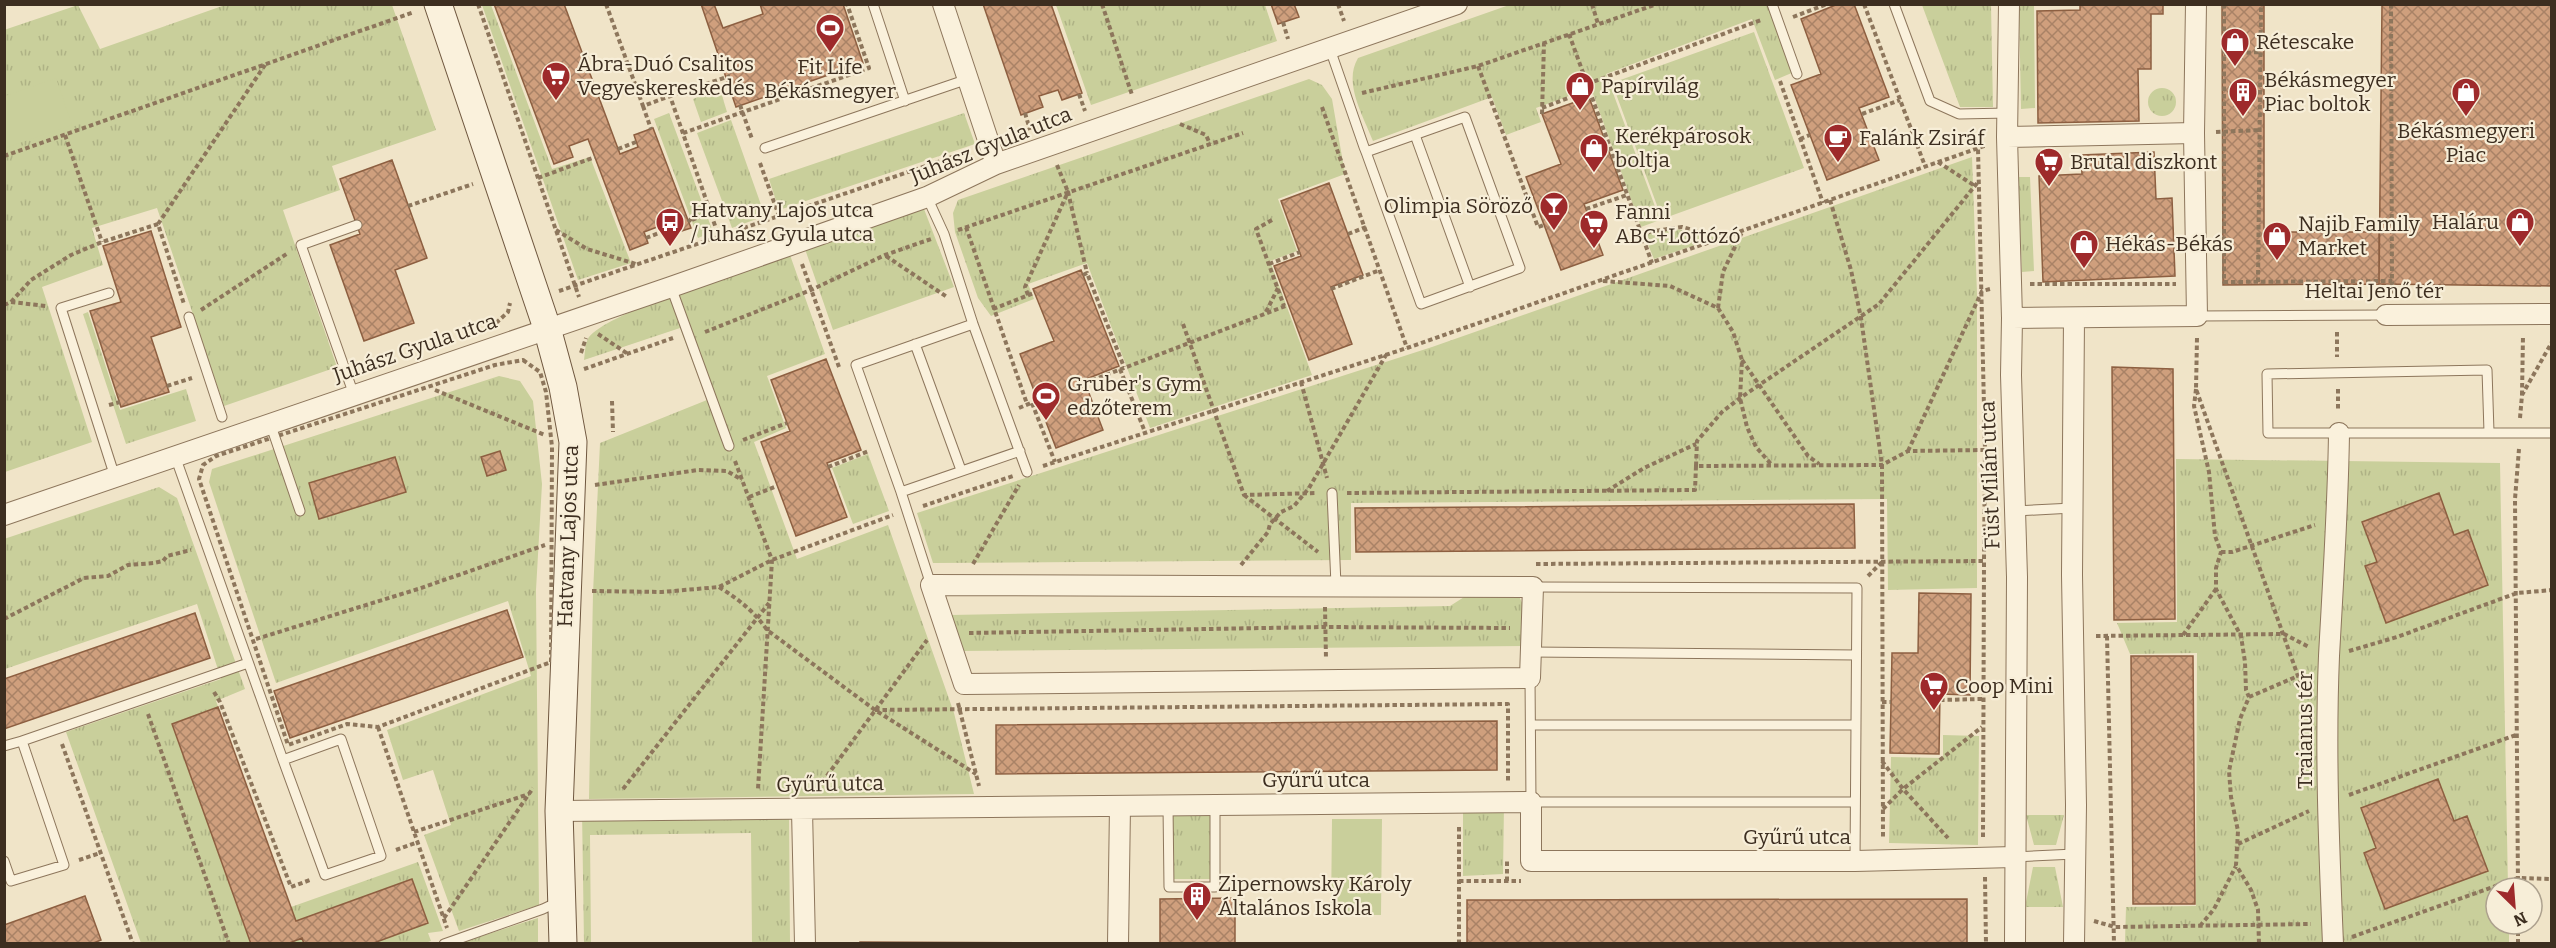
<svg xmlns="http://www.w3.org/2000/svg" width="2556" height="948" viewBox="0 0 2556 948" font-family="Bitter,serif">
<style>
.grass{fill:url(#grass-tufts)}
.pitch{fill:#c9cf9b}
.building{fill:url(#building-cross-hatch);stroke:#8d5f41;stroke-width:1.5}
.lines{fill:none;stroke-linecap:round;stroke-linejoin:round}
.lane-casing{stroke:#8d765c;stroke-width:11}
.street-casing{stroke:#8d765c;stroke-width:22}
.secondary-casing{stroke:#6f573f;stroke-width:29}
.path{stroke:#8d765c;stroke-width:4;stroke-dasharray:4.5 3;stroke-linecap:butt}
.lane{stroke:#faf1dc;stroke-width:9}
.street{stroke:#faf1dc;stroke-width:20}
.secondary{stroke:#faf1dc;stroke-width:27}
.labels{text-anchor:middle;stroke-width:4.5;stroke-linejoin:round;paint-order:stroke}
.poi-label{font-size:21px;fill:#3d2e20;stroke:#f7eed8;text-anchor:start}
.street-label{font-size:21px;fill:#3d2e20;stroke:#f7eed8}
</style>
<defs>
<pattern id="grass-tufts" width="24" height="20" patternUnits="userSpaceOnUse" patternTransform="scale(1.5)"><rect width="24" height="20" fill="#c9cf9b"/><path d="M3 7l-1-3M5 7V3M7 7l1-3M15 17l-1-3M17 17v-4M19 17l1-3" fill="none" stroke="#aeb285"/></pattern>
<pattern id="building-cross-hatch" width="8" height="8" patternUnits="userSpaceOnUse" patternTransform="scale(1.5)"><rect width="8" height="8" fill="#cf9f7d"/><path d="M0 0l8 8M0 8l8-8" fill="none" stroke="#a98266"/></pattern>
</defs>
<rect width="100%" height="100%" fill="#f0e4c8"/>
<path class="grass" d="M 1512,4 L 1769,5 L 1794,72 L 1775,80 L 1752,19 L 1606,74 L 1660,220 L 1641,227 L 1591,88 L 1536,108 L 1541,122 L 1506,135 L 1492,97 L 1373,141 C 1363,115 1343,83 1358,58 Z
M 78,5 L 100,49 L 225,5 L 392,5 L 436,130 L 332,166 L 340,190 L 283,210 L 337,367 L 224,406 L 157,208 L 92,228 L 103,265 L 42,287 L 92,442 L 5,472 L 4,30 Z
M 482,5 L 491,5 L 552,169 L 590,157 L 631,263 L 578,280 Z
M 1056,5 L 1265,5 L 1277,41 L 1091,105 Z
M 1922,5 L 1991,5 L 1993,107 L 1960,107 Z
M 2019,5 L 2034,5 L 2035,108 L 2021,109 Z
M 1754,32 L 1804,168 L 1662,219 L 1612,83 Z
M 1309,79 L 1322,85 L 1332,99 L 1345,174 L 1278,199 L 1297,251 L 1270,261 L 1312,375 L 1150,428 L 1087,263 L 1028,284 L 1034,299 L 991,316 L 978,298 L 955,232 L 953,213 L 958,200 Z
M2148 102a14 14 0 1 1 28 0a14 14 0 1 1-28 0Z
M 720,89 L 727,112 L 701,122 L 693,99 Z
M 669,113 L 713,232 L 698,238 L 654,119 Z
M 964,113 L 975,144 L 779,210 L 769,179 Z
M 731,120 L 765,216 L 732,228 L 697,133 Z
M 1972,157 L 1977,293 L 1977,588 L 1888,590 L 1887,499 L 1351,503 L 1351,560 L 933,563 L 917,513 L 1432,347 Z
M 2018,177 L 2030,177 L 2034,271 L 2022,272 Z
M 924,209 L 954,287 L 833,330 L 805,249 Z
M 1668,229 L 1696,231 L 1716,238 L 1654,259 L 1644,235 Z
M 790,255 L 825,354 L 767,376 L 786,428 L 754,442 L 797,559 L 888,525 L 954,713 L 974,794 L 589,799 L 593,593 L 600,443 L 707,400 L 680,328 L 584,360 C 585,353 585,343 589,337 C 611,310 750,269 790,255 Z
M 88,312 L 120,410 L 186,389 L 196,421 L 126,444 L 83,314 Z
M 499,376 L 520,381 L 533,401 L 542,484 L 536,590 L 539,905 L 459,931 L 424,835 L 451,825 L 433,770 L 403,780 L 387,730 L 531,676 L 508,601 L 276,683 L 209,482 L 212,469 Z
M 868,454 L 889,511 L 853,524 L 832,468 Z
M 2176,459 L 2500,463 L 2508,888 L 2496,888 L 2496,924 L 2509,924 L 2509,943 L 2125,942 L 2126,907 L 2196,906 L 2197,653 L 2130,654 L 2117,623 L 2177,622 Z
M 159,487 L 177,498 L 245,689 L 216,701 L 291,907 L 418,862 L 443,931 L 428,933 L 431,941 L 422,944 L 141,943 L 66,732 L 221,679 L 197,604 L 5,669 L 4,539 Z
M 1517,591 L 1525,610 L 1525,646 L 961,651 L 950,615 L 1450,606 L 1472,592 Z
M 1943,735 L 1979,736 L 1978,845 L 1889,843 L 1891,757 L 1943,758 Z
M 1504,805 L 1503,874 L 1463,876 L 1463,806 Z
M 1173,808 L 1212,808 L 1212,879 L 1173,879 Z
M 582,811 L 789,814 L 790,943 L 752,943 L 751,833 L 590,835 L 591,943 L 584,943 Z
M 2026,815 L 2064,815 L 2056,845 L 2034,845 Z
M 2033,867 L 2055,867 L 2063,907 L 2025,907 Z
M 538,918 L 538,943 L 460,943 Z"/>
<path class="pitch" d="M 56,78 L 72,125 L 5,148 L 5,96 Z
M 1332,819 L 1382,819 L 1381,915 L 1331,915 Z"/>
<path class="building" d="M 494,4 L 564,4 L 620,154 L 638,147 L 634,135 L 653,128 L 691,228 L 669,235 L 665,224 L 644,232 L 648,243 L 630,250 L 588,139 L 569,146 L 573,157 L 554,164 Z
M 701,4 L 714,4 L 723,28 L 763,14 L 760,4 L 843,4 L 863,63 L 736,107 Z
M 983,4 L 1051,4 L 1082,93 L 1062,100 L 1058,90 L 1039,96 L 1043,107 L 1021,115 Z
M 1271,4 L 1294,4 L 1299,17 L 1278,24 Z
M 1838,4 L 1854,4 L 1889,97 L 1859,108 L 1879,160 L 1827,180 L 1791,85 L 1821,74 L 1801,19 Z
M 2080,4 L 2163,4 L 2163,14 L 2151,14 L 2151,69 L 2138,69 L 2139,121 L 2038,123 L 2037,11 L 2080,10 Z
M 2222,4 L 2264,4 L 2264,232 L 2379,232 L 2379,284 L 2223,285 Z
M 2382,4 L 2552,4 L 2552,286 L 2379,284 Z
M 1589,97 L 1623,190 L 1584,204 L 1603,255 L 1561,270 L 1526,177 L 1561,164 L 1542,114 Z
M 2154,152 L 2156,199 L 2172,198 L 2175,276 L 2043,282 L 2039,176 L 2082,174 L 2081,155 Z
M 392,160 L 427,258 L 395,270 L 414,323 L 364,341 L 330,245 L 360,234 L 340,179 Z
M 1329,183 L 1363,275 L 1331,287 L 1352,344 L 1309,360 L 1274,266 L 1301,256 L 1281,201 Z
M 151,231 L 181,327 L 151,337 L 169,392 L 121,407 L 90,311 L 121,302 L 103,246 Z
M 1081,270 L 1119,366 L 1084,380 L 1103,430 L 1056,448 L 1020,354 L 1054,341 L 1033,289 Z
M 826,359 L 861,450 L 827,463 L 847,517 L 796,536 L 761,442 L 790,431 L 771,380 Z
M 2112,367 L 2173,369 L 2175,619 L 2114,620 Z
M 500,451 L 506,470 L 487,476 L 481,457 Z
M 395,457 L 406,492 L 319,519 L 309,483 Z
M 2439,493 L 2454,535 L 2468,530 L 2488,585 L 2386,623 L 2365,566 L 2377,562 L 2362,522 Z
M 1854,504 L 1855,548 L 1356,552 L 1355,508 Z
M 1919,593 L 1971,594 L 1970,695 L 1940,694 L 1939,754 L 1890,753 L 1892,653 L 1918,653 Z
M 507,610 L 523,657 L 290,738 L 274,691 Z
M 195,613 L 210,658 L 4,729 L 4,679 Z
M 2131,656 L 2193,656 L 2195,904 L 2133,904 Z
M 218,707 L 296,921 L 412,879 L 428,923 L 371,944 L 304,944 L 302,938 L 287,944 L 251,944 L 172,724 Z
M 1497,721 L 1497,770 L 996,774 L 996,725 Z
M 2438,779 L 2454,821 L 2467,816 L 2488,871 L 2385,909 L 2364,853 L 2376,848 L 2361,808 Z
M 85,896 L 101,940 L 91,944 L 4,944 L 4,925 Z
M 1235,898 L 1235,944 L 1160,944 L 1160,899 Z
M 1967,899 L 1967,944 L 1467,944 L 1467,900 Z
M 860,942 L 1054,943 L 860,944 Z"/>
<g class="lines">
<g class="lane-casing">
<path id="lane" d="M 873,4 L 905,101
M 1772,4 L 1797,74
M 1894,4 L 1930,101 L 1959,114 L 2008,113
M 1330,49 L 1364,147 L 1366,152 L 1421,304 L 1520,268 L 1465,117 L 1366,152
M 1415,135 L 1470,287
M 765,148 L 968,79
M 927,197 L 944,234 L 973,324 L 1027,472
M 671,287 L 729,446
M 109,293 L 61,308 L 115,477
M 2197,316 L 2386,315
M 189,317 L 222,417
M 973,324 L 856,365 L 901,492 L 1020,451
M 915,344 L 961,470
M 354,395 L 301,245 L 357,225
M 270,423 L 300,511
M 2489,432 L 2487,370 L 2267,374 L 2268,433 L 2552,433
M 175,456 L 283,760 L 341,739 L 381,856 L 325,875 L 283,760
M 901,492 L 931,585
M 1332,493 L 1336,585
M 2015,511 L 2073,508
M 1533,587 L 1857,588 L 1855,861
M 1531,652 L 1856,655
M 1530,678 L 1531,802 L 1855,802
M 1531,725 L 1856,725
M 22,741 L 248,663
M 4,746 L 22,741 L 64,865 L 11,881 L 4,861
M 1168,806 L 1169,887 L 1215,887 L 1215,805
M 2014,857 L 2075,854
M 444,944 L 543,909 L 560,901"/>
</g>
<g class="street-casing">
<path id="street" d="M 943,4 L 996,164
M 2009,4 L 2007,137 L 2012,318 L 2011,375 L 2017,577 L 2015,944
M 2007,137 L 2194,133
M 2386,315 L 2552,314
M 2012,318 L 2197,316 L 2194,133 L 2196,4
M 2074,318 L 2072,575 L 2076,805 L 2074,944
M 4,515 L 671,287 L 927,197 L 996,164 L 1457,4
M 931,585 L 1533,587 L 1530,678 L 964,684 Z
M 802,810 L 805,944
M 559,811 L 1531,802 L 1531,861 L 1855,861 L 2014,857
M 1118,944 L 1120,806
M 2333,944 C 2329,848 2325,752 2329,656 C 2333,582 2338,508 2339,433"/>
</g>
<g class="secondary-casing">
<path id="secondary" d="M 438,4 L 547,328 L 563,387 L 573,442 L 559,811 L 563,944"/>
</g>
<path class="path" d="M 478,4 L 579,297
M 606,4 L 643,106 L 670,96 L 719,237
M 1102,4 L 1132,95
M 1338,4 L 1344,21
M 1592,4 L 1598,24
M 1864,4 L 1925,166
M 2224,4 L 2224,282 L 2392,281
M 2391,4 L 2392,294
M 1793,17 L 1827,4
M 1283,22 L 1288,39
M 1569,34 L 1652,263
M 2224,54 L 2260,52
M 1478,66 L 1538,227 L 1544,225
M 1780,81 L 1823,203
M 1587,84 L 1761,20
M 1362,93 L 1478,66 L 1657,4
M 1079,94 L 1085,111
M 670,96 L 730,76
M 740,105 L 752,139
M 643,106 L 651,129
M 1322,107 L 1407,348
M 1542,108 L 1589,90
M 1025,113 L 1030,130
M 1542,114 L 1544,43
M 1862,114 L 1900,100
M 1180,124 L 1206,135 L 1210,144
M 2216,132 L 2260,130
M 683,133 L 869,68 L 847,4
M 65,135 L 102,242
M 1800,139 L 1810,135
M 618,149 L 636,142
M 4,156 L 414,12
M 1938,162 L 1975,186
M 760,163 L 779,216
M 1057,165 L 1068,192
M 538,178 L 595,157
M 1830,200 L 1851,270 L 1861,318 L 1882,465 L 1883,838
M 408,206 L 473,184
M 1586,209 L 1627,195
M 692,220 L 710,212
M 1272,220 L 1256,229 L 1284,306
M 688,222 L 707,203
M 158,224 L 265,65
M 966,227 L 1027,404
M 556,230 L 587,249 L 636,264
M 958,230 L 1243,133
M 1641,233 L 1682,227 L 1721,238
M 1348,234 L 1366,227
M 646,238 L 667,230
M 886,256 L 947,297
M 802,264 L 839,367
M 1269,264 L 1300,252
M 1083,275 L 1087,273 L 1124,367
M 1603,281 L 1670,286 L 1718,308 L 1733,332 L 1742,360 L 1740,398 L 1747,427 L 1756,447 L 1771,464
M 2258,282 L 2261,4
M 2030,284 L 2176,284
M 1331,289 L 1380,270
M 559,291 L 961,154
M 1028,295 L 1025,287 L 1068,192 L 1087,273
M 11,302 L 31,280 L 71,255 L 102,242 L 158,224 L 184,304
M 4,305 L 11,302 L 46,306
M 1718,308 L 1723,272 L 1742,232
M 993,309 L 1034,293
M 201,310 L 288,253
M 1266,312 L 1278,288
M 496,323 L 508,312 L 510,303
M 1183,324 L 1244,495 L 1316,493
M 705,332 L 811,290 L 885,255 L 931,239
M 2337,332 L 2337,357
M 598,334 L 628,354
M 2197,338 L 2196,389 L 2304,693
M 581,353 L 586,338
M 523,360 L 540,372 L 546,392 L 552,447 L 551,662 L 378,727 L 347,724 L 288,745 L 199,479 L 203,465 L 216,456 L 495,365 Z
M 1742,360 L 1808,456 L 1819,464
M 584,369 L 673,338
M 1120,369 L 1145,432
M 1301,382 L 1327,478
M 1085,383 L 1288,305
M 167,386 L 192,378
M 2196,389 L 2194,406 L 2209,472 L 2215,536 L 2221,552 L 2216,568 L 2216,589 L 2241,636 L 2245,662 L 2246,690 L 2249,697 L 2240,719 L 2229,771 L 2231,797 L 2238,831 L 2236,865 L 2251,890 L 2258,910 L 2259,944
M 2338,389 L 2338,411
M 435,390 L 545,435
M 2522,395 L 2523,335
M 612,401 L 613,432
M 1032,403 L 1055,462
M 109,405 L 120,402
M 1019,408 L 1038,400
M 2520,418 L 2522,395 L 2552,342
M 743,440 L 787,423
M 1908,451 L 1982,291 L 1990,289
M 735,461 L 772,560 L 758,789
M 1043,466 L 1407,348 L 1987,145
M 1696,466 L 1697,441 L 1722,412 L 1740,398 L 1879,304 L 1978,182
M 828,467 L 869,451
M 595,485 L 698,470 L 727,471 L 742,480
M 1607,491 L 1644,468 L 1696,444
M 1347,493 L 1695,490 L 1696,466 L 1882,465 L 1908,451 L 1985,450
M 1244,495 L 1318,552
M 749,497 L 777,486
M 923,506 L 1013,476
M 2221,552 L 2232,552 L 2315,525
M 973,564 L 1019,485
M 1536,564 L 1984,561 L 1985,450 L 1978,148
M 1241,565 L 1268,532 L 1270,524 L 1281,512 L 1294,506 L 1309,488 L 1386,355
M 1868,576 L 1882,562
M 719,587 C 738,599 754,611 767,630 L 875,710 L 976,774
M 592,591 L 662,592 L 719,587 L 772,560 L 893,515
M 1325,607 L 1326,659
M 4,619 L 84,578 L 108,576 L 128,565 L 154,563 L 163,561 L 167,556 L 191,550
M 969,633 L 1325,627 L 1510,628
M 2183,635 L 2216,589
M 2096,636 L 2284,634 L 2309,647
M 2107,636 L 2114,944
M 256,639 L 418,589 L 545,545
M 2349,651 L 2397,637 L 2517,593 L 2552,590
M 214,692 L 220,702 L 291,887 L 310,880
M 2249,697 L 2298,676
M 1940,700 L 1982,699
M 1882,702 L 1891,702
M 958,703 L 979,786
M 875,710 L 1508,704 L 1508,781
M 148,714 L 229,944
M 378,727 L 447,928
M 62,744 L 133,944
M 1882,761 L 1903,789 L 1948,838
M 818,788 L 927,640
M 623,789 L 769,603
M 2349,795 L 2516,735
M 1883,809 L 1903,789 L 1982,727
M 414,832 L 529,794
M 1983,837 L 1984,561
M 2238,844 L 2309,811
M 396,850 L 418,842
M 79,860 L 100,853
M 1985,877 L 1986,944
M 1459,881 L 1521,881
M 1507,881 L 1507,861
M 2518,888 L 2515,499 L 2519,449
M 444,918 L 533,788
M 2094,921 L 2115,927 L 2311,924
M 2518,924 L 2518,944
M 2200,926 L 2214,909 L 2236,866
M 2352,937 L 2518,878 L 2552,879
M 1459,944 L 1459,825"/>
<use href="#lane" class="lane"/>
<use href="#street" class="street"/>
<use href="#secondary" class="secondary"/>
</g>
<defs>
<g id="stadium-pin" transform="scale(1.5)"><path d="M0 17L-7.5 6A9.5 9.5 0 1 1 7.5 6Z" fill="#9e2a2b" stroke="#f7eed8"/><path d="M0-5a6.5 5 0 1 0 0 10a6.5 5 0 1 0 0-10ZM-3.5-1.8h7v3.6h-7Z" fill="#fff"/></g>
<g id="shop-pin" transform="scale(1.5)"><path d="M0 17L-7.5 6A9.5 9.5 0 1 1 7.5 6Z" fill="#9e2a2b" stroke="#f7eed8"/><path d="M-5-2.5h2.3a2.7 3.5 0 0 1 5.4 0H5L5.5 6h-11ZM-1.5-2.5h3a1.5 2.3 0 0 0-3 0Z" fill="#fff"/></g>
<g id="supermarket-pin" transform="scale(1.5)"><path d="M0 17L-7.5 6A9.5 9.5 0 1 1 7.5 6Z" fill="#9e2a2b" stroke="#f7eed8"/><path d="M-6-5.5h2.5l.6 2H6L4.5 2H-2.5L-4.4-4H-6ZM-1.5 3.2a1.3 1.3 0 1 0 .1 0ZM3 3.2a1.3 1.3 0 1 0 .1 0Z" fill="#fff"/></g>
<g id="building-pin" transform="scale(1.5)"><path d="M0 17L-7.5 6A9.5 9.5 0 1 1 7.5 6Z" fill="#9e2a2b" stroke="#f7eed8"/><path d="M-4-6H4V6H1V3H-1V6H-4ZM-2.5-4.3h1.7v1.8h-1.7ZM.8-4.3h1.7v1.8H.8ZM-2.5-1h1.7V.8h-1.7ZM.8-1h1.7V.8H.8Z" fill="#fff"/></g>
<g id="cafe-pin" transform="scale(1.5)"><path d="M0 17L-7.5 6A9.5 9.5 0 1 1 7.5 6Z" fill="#9e2a2b" stroke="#f7eed8"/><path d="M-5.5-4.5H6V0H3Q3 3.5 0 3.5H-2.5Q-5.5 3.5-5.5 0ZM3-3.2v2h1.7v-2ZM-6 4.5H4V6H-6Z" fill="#fff"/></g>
<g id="bar-pin" transform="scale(1.5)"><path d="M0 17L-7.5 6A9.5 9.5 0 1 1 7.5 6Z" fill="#9e2a2b" stroke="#f7eed8"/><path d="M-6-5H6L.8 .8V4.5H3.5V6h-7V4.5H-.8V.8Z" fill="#fff"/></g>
<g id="bus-pin" transform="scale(1.5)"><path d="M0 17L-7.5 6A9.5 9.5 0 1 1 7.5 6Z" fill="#9e2a2b" stroke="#f7eed8"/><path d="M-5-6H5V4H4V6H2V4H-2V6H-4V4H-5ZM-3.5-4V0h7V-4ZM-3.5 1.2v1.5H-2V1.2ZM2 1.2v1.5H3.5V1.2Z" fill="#fff"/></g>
</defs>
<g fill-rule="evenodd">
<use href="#stadium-pin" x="830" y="28"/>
<use href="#shop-pin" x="2235" y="42"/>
<use href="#supermarket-pin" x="556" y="76"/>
<use href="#shop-pin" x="1580" y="86"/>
<use href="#building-pin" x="2243" y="92"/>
<use href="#shop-pin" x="2466" y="92"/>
<use href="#cafe-pin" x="1838" y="138"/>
<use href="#shop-pin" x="1594" y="148"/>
<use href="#supermarket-pin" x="2049" y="162"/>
<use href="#bar-pin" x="1554" y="206"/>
<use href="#bus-pin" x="670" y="222"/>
<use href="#shop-pin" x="2520" y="222"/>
<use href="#supermarket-pin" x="1594" y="224"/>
<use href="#shop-pin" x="2277" y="236"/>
<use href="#shop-pin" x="2084" y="244"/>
<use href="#stadium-pin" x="1046" y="396"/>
<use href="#supermarket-pin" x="1934" y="686"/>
<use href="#building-pin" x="1197" y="896"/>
</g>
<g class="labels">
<g class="poi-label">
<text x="2256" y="49">Rétescake</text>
<text x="577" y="71">Ábra-Duó Csalitos<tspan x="577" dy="24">Vegyeskereskedés</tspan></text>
<text x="830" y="74" text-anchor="middle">Fit Life<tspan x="830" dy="24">Békásmegyer</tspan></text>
<text x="2264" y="87">Békásmegyer<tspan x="2264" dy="24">Piac boltok</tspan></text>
<text x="1601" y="93">Papírvilág</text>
<text x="2466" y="138" text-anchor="middle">Békásmegyeri<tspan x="2466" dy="24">Piac</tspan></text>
<text x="1615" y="143">Kerékpárosok<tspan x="1615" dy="24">boltja</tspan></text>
<text x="1859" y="145">Falánk Zsiráf</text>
<text x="2070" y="169">Brutal diszkont</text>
<text x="1533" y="213" text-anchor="end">Olimpia Söröző</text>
<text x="691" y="217">Hatvany Lajos utca<tspan x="691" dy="24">/ Juhász Gyula utca</tspan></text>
<text x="1615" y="219">Fanni<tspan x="1615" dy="24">ABC+Lottózó</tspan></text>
<text x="2499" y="229" text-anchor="end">Haláru</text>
<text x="2298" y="231">Najib Family<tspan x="2298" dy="24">Market</tspan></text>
<text x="2105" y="251">Hékás-Békás</text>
<text x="1067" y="391">Gruber's Gym<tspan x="1067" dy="24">edzőterem</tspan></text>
<text x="1955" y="693">Coop Mini</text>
<text x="1218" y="891">Zipernowsky Károly<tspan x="1218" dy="24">Általános Iskola</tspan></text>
</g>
<g class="street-label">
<text transform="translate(991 145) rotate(-22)" y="7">Juhász Gyula utca</text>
<text x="2374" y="298">Heltai Jenő tér</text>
<text transform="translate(415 348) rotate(-19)" y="7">Juhász Gyula utca</text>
<text transform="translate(1990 475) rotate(-92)" y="7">Füst Milán utca</text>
<text transform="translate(568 536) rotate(-88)" y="7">Hatvany Lajos utca</text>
<text transform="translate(2305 730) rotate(-90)" y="7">Traianus tér</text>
<text x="1316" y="787">Gyűrű utca</text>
<text transform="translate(830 784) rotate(-1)" y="7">Gyűrű utca</text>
<text x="1797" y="844">Gyűrű utca</text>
</g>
</g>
<rect width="2556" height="948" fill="none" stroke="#3d2e20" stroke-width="12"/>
<g transform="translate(2514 906) rotate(155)"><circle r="28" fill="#f7eed8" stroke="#ada18e" stroke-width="1.5"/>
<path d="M0-4.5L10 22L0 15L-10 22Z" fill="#9e2a2b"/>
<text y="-9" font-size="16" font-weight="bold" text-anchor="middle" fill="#3d2e20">N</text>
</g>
</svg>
